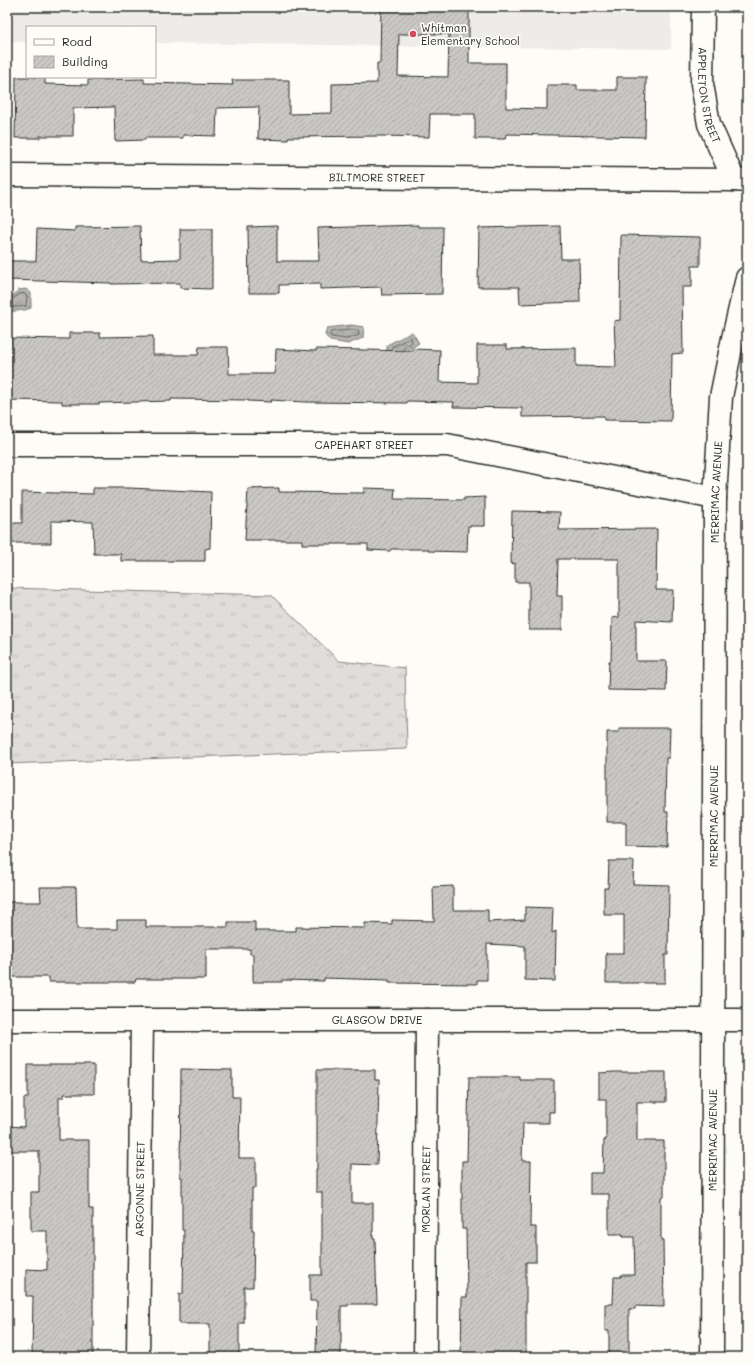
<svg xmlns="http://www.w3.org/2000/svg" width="754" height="1364" viewBox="0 0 754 1364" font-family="Mali,sans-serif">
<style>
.built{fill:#edece8}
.grass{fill:url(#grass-tufts);stroke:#858482}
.water{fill:url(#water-waves);stroke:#7e7d7b}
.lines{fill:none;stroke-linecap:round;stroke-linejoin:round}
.shore{stroke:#626261;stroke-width:1}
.building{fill:url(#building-hatch);stroke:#2b2b2b;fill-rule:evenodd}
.street-casing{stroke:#2b2b2b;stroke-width:25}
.secondary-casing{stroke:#2b2b2b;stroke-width:25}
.street{stroke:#fdfcf7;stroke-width:22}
.secondary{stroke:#fdfcf7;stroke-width:22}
.poi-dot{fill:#d1495b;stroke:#fdfcf7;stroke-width:1.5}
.labels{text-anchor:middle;stroke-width:3.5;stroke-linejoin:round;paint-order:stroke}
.poi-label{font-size:11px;fill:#2b2b2b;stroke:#fdfcf7;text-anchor:start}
.street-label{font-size:11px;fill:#2b2b2b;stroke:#fdfcf7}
</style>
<defs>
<pattern id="grass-tufts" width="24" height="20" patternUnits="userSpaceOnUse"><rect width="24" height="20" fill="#dfdeda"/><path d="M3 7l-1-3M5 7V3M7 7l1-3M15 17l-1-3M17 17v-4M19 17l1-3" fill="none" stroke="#c0bfbb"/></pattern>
<pattern id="water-waves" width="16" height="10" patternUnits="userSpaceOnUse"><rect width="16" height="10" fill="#b5b4b1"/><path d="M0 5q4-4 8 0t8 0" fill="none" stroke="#939390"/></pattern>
<pattern id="building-hatch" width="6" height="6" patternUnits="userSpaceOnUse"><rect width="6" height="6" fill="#c9c8c4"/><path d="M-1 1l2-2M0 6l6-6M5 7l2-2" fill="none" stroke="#adaca9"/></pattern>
</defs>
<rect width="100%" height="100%" fill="#fdfcf7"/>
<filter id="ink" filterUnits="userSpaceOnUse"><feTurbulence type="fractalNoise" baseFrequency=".025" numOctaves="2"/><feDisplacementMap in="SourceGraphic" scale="8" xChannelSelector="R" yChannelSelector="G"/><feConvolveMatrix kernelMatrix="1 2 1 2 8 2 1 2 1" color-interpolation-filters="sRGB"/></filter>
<g filter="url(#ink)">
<path class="built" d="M 7,7 L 671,7 L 671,49 L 155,43 L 155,27 L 27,27 L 27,42 L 7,42 Z"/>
<path class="grass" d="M 7,588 L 271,595 L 339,661 L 405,668 L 407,749 L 7,764 Z"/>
<path class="water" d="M 26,289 L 31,293 L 31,308 L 25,310 L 7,312 L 7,297 L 13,295 L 18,290 Z
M 351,325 L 364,327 L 363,338 L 348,344 L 330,341 L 325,335 L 327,328 Z
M 412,332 L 419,343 L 405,353 L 387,363 L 387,345 Z"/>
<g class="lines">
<path class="shore" d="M 7,301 C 14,300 17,294 24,293 L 27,296 L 26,306 L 7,308
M 351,330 L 358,330 L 359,335 L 347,339 L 332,337 L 330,334 L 331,332 Z
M 391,350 L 392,347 L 409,338 L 411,338 L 412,342 L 402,350"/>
</g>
<path class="building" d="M 381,7 L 469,7 L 469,63 L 506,63 L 506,108 L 547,109 L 547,85 L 577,85 L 577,90 L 617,90 L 617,77 L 646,77 L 645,137 L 506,134 L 505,139 L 475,139 L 475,114 L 430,114 L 429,137 L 381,136 L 288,137 L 288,140 L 258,139 L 259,107 L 217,108 L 216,136 L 183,135 L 183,138 L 145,138 L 145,140 L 115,141 L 114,107 L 73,108 L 73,136 L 40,136 L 40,138 L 15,138 L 16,77 L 45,77 L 45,84 L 88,85 L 88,80 L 144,79 L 144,83 L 233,85 L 232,80 L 289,80 L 289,114 L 332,113 L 332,84 L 377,83 L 377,63 L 380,63 ZM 399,34 L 449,34 L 448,77 L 398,76 Z
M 418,225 L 418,227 L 443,227 L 442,294 L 382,295 L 381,287 L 320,289 L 320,284 L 279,285 L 279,293 L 249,293 L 248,227 L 277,226 L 277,261 L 319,261 L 318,228 Z
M 140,226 L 141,260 L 180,259 L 180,229 L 212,229 L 212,289 L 180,288 L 180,283 L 111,284 L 111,283 L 7,280 L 7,261 L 36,261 L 37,229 L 75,231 L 75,227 Z
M 560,226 L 561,259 L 579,259 L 580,302 L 520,304 L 519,287 L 478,287 L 479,228 Z
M 621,235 L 700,237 L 700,266 L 692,266 L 692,287 L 682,287 L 683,353 L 672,354 L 671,421 L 604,420 L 604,416 L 522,417 L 522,408 L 453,407 L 454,402 L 407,401 L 407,403 L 304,402 L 271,400 L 271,402 L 248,401 L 248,400 L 171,399 L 171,401 L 99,403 L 99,404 L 62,404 L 62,401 L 7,400 L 7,338 L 69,339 L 69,333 L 100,333 L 100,337 L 153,336 L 153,355 L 198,355 L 199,347 L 228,347 L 229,374 L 275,374 L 276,349 L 316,351 L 316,349 L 413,351 L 413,349 L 440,350 L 439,382 L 477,383 L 477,345 L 507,345 L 507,349 L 576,348 L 576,366 L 616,367 L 614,321 L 620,320 Z
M 93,488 L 130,488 L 211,492 L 210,548 L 205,549 L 205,561 L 121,561 L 121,554 L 94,554 L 93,522 L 51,521 L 51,543 L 7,543 L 7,523 L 22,523 L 22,492 L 93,494 Z
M 279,488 L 279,492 L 364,493 L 364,488 L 395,489 L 394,499 L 464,500 L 464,498 L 485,497 L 485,526 L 468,526 L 467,552 L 428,551 L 428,549 L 391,549 L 390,551 L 368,550 L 368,544 L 302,544 L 302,540 L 245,540 L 248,489 Z
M 512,511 L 560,512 L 559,530 L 657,529 L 656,590 L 673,590 L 672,622 L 636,620 L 636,661 L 667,661 L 666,691 L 608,690 L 609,661 L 611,661 L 612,618 L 619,617 L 619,559 L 558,559 L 557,596 L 562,596 L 562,630 L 529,630 L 529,582 L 515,582 L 515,563 L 511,564 Z
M 619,728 L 670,728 L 669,758 L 666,758 L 665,812 L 668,812 L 667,847 L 626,846 L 626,822 L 607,822 L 607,732 L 619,732 Z
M 609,861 L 634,861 L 633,884 L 669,885 L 668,955 L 665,955 L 665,983 L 606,983 L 606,953 L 624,953 L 624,915 L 604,915 L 604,888 L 608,888 Z
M 453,886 L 453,910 L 488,910 L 488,922 L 525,920 L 525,907 L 553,908 L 552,933 L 556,931 L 555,981 L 525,980 L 525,946 L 487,944 L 487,980 L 477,980 L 477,984 L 389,983 L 389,980 L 324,978 L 324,981 L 282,980 L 282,982 L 253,982 L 253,954 L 250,954 L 250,949 L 206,949 L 206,979 L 136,979 L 135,982 L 49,982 L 49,977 L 7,977 L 7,902 L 41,902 L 40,887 L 76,887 L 77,929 L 117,929 L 117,920 L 146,920 L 146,927 L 228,927 L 228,922 L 255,922 L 255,931 L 296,931 L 296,927 L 365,928 L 365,923 L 392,924 L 392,920 L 434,921 L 433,887 Z
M 28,1065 L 94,1065 L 94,1094 L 64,1094 L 64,1097 L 59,1097 L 59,1140 L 89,1140 L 89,1209 L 93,1209 L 93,1357 L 32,1357 L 33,1296 L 26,1296 L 26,1269 L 47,1270 L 47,1231 L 31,1231 L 31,1192 L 39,1192 L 39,1151 L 7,1151 L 7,1126 L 24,1127 L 24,1098 L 28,1098 Z
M 181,1069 L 232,1070 L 232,1097 L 240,1097 L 239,1158 L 256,1158 L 256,1188 L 252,1188 L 252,1230 L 254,1230 L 253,1287 L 244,1287 L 244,1323 L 239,1323 L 239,1357 L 210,1357 L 210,1324 L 179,1324 L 179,1294 L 183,1294 L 184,1230 L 182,1230 L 182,1177 L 180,1177 Z
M 317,1070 L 375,1070 L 375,1080 L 379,1080 L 377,1165 L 352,1164 L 352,1203 L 373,1203 L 373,1238 L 375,1238 L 377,1304 L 348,1304 L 348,1306 L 341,1306 L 341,1357 L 316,1357 L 317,1301 L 310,1301 L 310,1275 L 322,1275 L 322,1192 L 316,1192 L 316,1169 L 317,1169 Z
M 614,1072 L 666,1072 L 666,1102 L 637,1102 L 637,1141 L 664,1141 L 664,1197 L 661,1197 L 661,1240 L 663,1240 L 664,1307 L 635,1306 L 635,1309 L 629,1309 L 629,1357 L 609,1357 L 609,1331 L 605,1331 L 605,1304 L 613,1304 L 614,1277 L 621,1277 L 621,1275 L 635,1275 L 634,1237 L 623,1237 L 623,1234 L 609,1234 L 609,1194 L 590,1194 L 590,1173 L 603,1173 L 604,1140 L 606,1140 L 606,1099 L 599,1099 L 599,1073 Z
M 469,1077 L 520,1077 L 520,1080 L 554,1080 L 554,1112 L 549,1112 L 549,1123 L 523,1123 L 522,1161 L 531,1161 L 530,1227 L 536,1227 L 536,1262 L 526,1262 L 526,1357 L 461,1357 L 462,1297 L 467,1297 L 466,1229 L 462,1229 L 462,1161 L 467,1161 Z"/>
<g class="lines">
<g class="street-casing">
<g id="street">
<path id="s1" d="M 7,175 L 734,180"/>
<path id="s2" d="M 7,445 L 447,445 L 715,498"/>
<path id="s3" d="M 7,1020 L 747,1020"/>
<path id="s4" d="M 138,1357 L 142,1020"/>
<path id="s5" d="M 425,1357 L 427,1020"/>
</g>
</g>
<g class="secondary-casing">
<g id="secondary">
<path id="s6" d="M 703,7 L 702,84 L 709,124 L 734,180 L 747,181"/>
<path id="s7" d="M 712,1357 L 715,498 L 721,397 L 733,338 L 747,278"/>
</g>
</g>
<use href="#street" class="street"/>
<use href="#secondary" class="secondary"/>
</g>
</g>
<circle class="poi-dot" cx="413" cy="34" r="4"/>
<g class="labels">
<g class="poi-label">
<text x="421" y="32">Whitman<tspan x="421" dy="13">Elementary School</tspan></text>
</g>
<g class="street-label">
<text dy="4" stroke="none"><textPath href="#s6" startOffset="89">APPLETON STREET</textPath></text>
<text dy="4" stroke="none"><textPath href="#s1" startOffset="370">BILTMORE STREET</textPath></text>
<text dy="4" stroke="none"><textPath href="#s2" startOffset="357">CAPEHART STREET</textPath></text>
<text dy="4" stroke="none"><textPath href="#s7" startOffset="865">MERRIMAC AVENUE</textPath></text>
<text dy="4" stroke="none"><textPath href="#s7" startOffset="541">MERRIMAC AVENUE</textPath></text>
<text dy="4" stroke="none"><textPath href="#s3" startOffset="370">GLASGOW DRIVE</textPath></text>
<text dy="4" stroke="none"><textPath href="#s7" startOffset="217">MERRIMAC AVENUE</textPath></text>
<text dy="4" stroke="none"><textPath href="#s4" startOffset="168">ARGONNE STREET</textPath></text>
<text dy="4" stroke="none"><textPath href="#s5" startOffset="168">MORLAN STREET</textPath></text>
</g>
</g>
<rect width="754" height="1364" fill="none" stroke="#fdfcf7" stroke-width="24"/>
<rect x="12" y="12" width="730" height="1340" fill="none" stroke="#2b2b2b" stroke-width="1.5" filter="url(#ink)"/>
<rect x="26" y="26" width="130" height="52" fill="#fdfcf7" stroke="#a9a8a5"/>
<rect x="34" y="39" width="20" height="6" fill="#fdfcf7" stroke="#a9a8a5"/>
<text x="62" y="46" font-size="12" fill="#2b2b2b">Road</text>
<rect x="34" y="56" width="20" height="12" fill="url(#building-hatch)" stroke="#a9a8a5"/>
<text x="62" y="66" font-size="12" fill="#2b2b2b">Building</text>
</svg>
